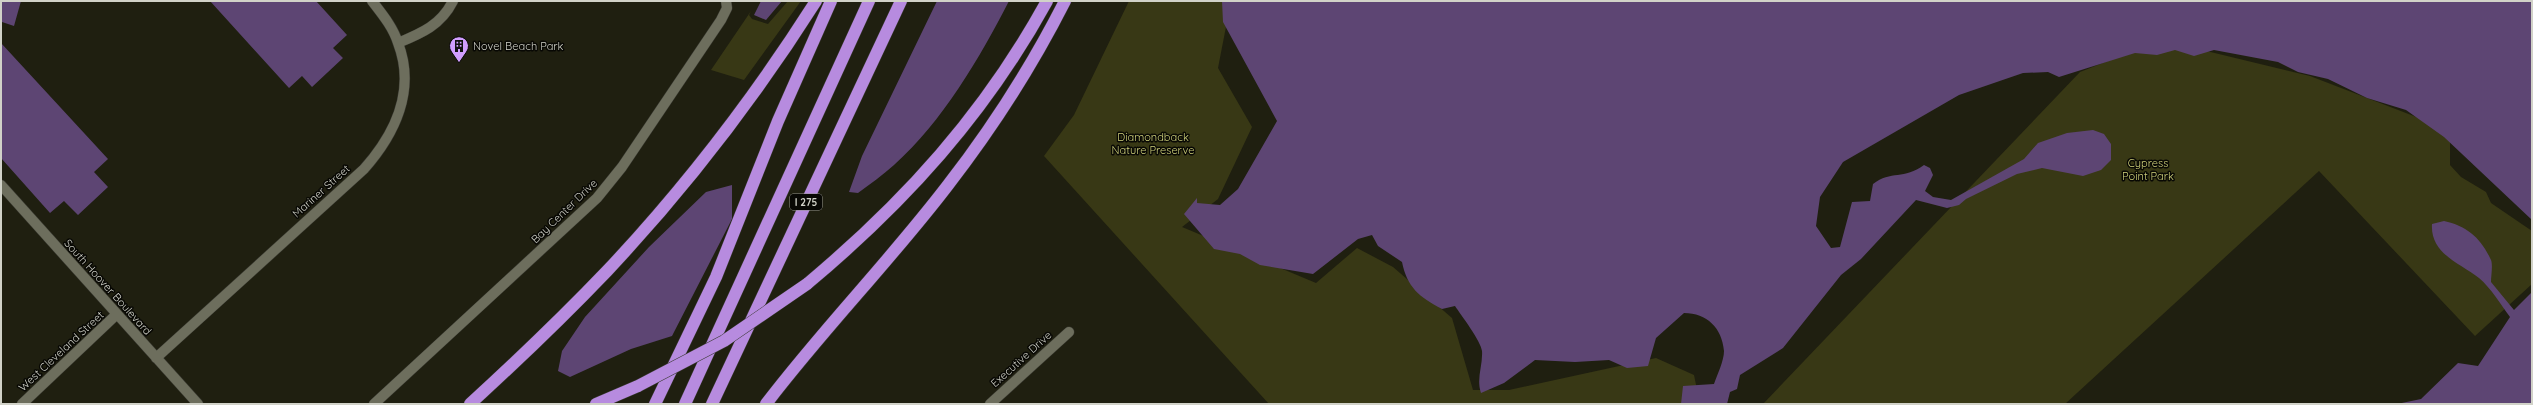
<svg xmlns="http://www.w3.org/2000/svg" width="2533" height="405" viewBox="0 0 2533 405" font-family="Quicksand,sans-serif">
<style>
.green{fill:#383815}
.water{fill:#5d4573}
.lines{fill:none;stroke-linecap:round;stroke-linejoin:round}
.minor-casing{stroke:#393931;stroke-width:11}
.motorway-casing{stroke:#393931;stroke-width:13}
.minor{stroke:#6d6e5d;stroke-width:10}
.motorway{stroke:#b78bdf;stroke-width:12}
.motorway-bridge-casing{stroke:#393931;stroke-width:13;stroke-linecap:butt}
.motorway-bridge{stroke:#b78bdf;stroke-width:12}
.labels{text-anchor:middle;stroke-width:3;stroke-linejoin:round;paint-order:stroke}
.shield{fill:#080804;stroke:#95958d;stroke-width:1}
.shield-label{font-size:10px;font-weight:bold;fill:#d1d2c8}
.poi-label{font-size:11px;fill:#d1d2c8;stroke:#080804;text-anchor:start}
.park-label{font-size:11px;fill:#d0d17b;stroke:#080804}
.street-label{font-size:11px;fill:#d1d2c8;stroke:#080804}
</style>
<rect width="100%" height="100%" fill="#1f1f10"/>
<path class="green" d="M 788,1 L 801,1 L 744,80 L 711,70 L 751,11 L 749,15 L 752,19 L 768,24 Z
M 1129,1 L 1231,1 L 1218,68 L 1252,127 L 1218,199 L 1182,227 L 1316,283 L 1357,248 L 1393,267 L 1452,318 L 1473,390 L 1509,390 L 1656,358 L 1694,375 L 1700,404 L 1269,404 L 1044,156 L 1074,115 Z
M 2161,40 L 2310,76 L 2450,130 L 2450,165 L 2461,177 L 2486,192 L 2491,203 L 2532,231 L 2532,284 L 2475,336 L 2319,171 L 2065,404 L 1763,404 L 2080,72 Z"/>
<path class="water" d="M 1,1 L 21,1 L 14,26 L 2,22 L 1,26 Z
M 210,1 L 316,1 L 347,35 L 333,48 L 343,58 L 312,87 L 302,76 L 289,88 Z
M 761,1 L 782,1 L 766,20 L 754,15 Z
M 937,1 L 1009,1 C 979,59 943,121 894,165 C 883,175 870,184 858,193 L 849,192 L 862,156 Z
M 1222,1 L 2532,1 L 2532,220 L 2444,137 L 2406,110 L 2367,98 L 2328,79 L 2298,72 L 2278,62 L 2214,50 L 2194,56 L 2175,50 L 2157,55 L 2135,53 L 2059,77 L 2048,72 L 2023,73 L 1959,95 L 1843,162 L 1820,197 L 1816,226 L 1831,248 L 1840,247 L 1852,202 L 1870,201 L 1873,184 C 1891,170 1904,180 1924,165 L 1930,168 L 1933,175 L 1925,191 L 1933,197 L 1951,200 L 2024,159 L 2038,143 L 2067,133 L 2093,130 L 2104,134 L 2111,144 L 2111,160 L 2101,170 L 2083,176 L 2042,168 L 2017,174 L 1966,199 L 1959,205 L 1947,208 L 1916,200 L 1861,259 L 1841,275 L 1783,348 L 1740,375 L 1737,389 L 1730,392 L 1727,404 L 1681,404 L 1683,386 L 1714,384 C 1717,375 1724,361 1724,351 C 1722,328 1707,313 1684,313 L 1656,338 L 1648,366 L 1627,368 L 1609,360 L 1575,362 L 1535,360 L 1504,383 L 1481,393 C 1476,378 1483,366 1482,351 C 1481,341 1461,315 1455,306 L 1442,309 C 1419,297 1407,287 1402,262 L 1378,246 L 1372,235 L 1358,239 L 1313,274 L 1260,265 L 1240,254 L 1214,249 L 1184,214 L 1197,198 L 1197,203 L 1220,205 L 1238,189 L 1277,121 L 1223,22 Z
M 1,43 L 108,159 L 94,172 L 108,187 L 78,215 L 64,201 L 50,213 L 1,158 Z
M 732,185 L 732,219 L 672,336 L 631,349 L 570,377 L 558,371 L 562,351 L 585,317 L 649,247 L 706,192 Z
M 2444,221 C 2467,226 2481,238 2491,260 C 2493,265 2491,276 2491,282 L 2514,310 L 2532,292 L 2532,404 L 2397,404 L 2421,399 L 2458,363 L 2478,366 L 2510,317 C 2501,305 2491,288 2479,278 C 2460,263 2430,254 2432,224 Z"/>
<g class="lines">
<g class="minor-casing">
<path id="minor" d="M 398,43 C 422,33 441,25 453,1
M 1,185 L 198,404
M 156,358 L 364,169 C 395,134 416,90 398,43 C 393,27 382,14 372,1
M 22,404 L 117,314
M 374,404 L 597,198 L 622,167 L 721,20 L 727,8 L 726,1
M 990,404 L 1069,332"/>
</g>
<g class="motorway-casing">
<path id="motorway" d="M 807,284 C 905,202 985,114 1047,1
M 470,404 C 517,361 563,317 607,271 C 685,188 755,97 816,1
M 596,404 L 638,386
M 655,404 L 716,277 L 778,121 L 831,1
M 685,404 L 869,1
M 712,404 L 901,1
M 766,404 C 823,329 890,261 948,185 C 993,127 1032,66 1065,1"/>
</g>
<use href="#minor" class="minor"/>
<use href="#motorway" class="motorway"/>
<g class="motorway-bridge-casing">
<path id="motorway-bridge" d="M 638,386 L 724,341 L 807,284"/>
</g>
<use href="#motorway-bridge" class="motorway-bridge"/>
</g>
<defs>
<g id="building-pin" transform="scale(1)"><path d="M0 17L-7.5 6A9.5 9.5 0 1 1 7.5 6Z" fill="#d09dfe" stroke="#080804"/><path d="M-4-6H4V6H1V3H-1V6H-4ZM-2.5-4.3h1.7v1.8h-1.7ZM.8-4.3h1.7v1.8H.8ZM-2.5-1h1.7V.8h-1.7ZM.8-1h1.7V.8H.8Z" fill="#111"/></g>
</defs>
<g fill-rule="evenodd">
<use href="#building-pin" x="459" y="46"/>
</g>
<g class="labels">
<rect class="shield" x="790" y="194" width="32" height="16" rx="3"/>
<g class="shield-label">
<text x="806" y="206">I 275</text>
</g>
<g class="poi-label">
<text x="473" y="50">Novel Beach Park</text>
</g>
<g class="park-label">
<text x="1153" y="141">Diamondback<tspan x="1153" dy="13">Nature Preserve</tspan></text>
<text x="2148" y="167">Cypress<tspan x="2148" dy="13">Point Park</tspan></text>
</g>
<g class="street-label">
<text transform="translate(321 191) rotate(-42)" y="4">Mariner Street</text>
<text transform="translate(564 211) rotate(-44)" y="4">Bay Center Drive</text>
<text transform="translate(108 287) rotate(48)" y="4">South Hoover Boulevard</text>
<text transform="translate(61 351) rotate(-43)" y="4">West Cleveland Street</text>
<text transform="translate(1021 359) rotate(-42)" y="4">Executive Drive</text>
</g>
</g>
<rect width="2533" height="405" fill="none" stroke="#d1d2c8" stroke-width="4"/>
</svg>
